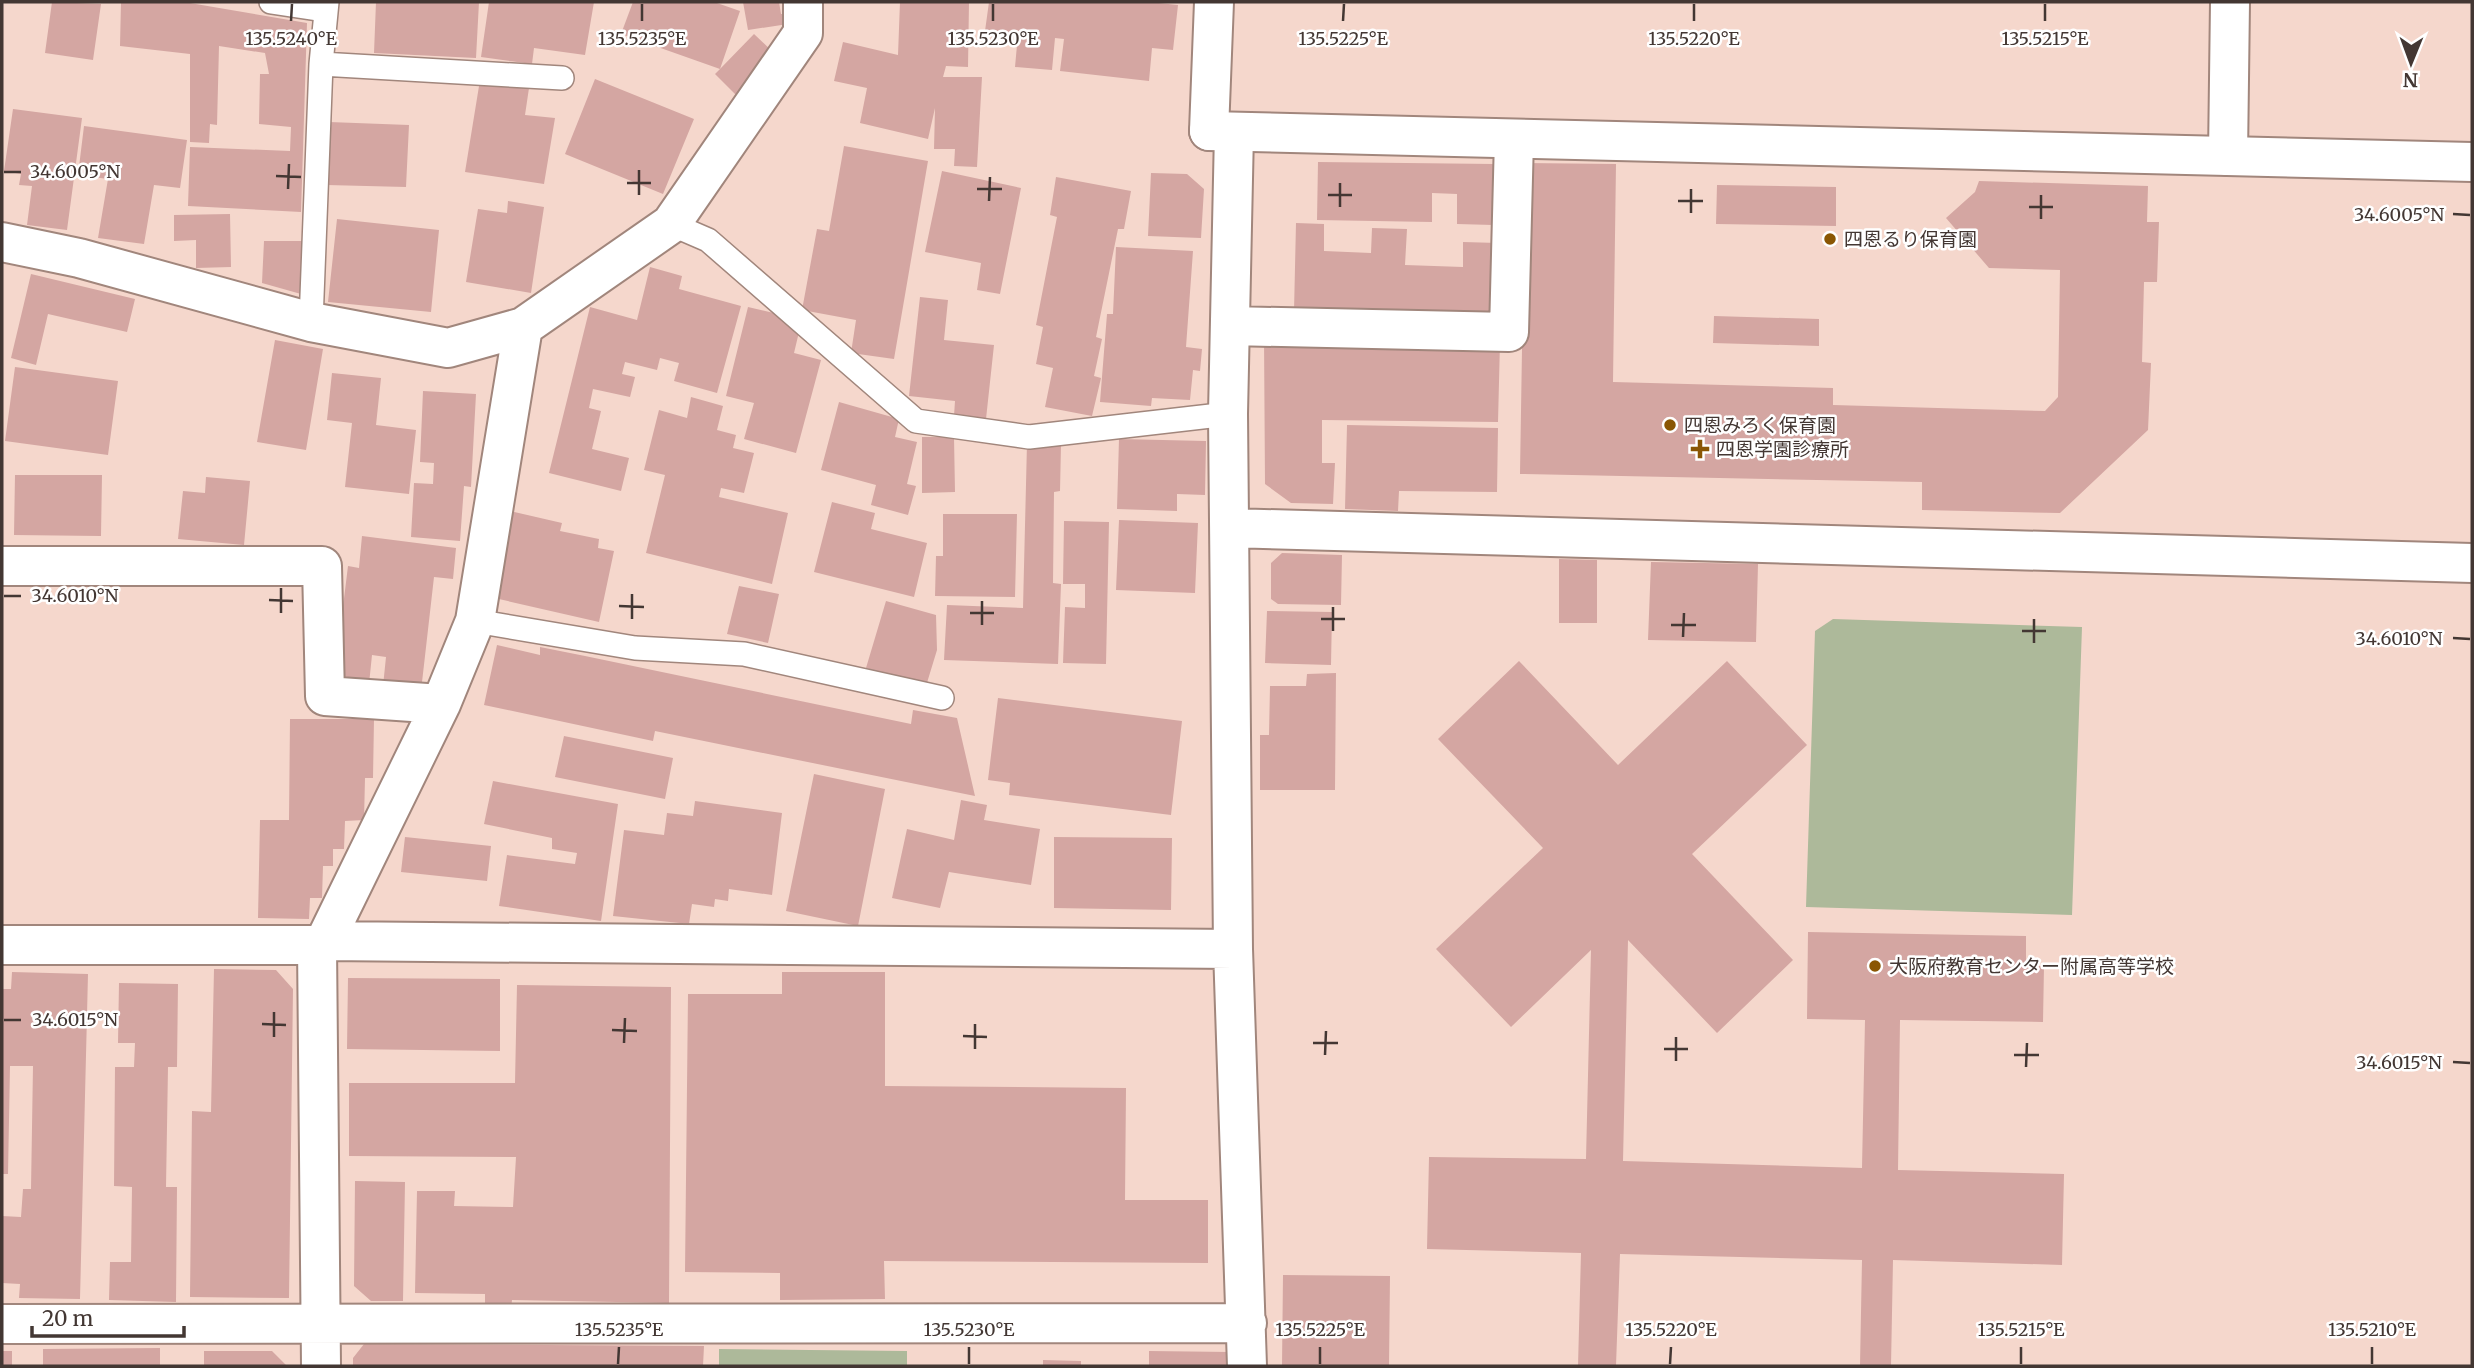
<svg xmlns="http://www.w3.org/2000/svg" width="2474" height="1368" viewBox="0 0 2474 1368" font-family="Merriweather,'Noto Sans JP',serif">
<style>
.green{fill:#adb99a}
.building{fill:#d4a6a2}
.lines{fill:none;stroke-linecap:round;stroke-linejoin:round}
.service-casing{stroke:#a1867c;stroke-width:26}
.minor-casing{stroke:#a1867c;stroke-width:42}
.tertiary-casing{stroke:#a1867c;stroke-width:42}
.service{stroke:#fff;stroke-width:23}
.minor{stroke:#fff;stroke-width:38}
.tertiary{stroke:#fff;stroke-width:38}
.ticks{fill:none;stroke:#433733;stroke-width:2.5}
.poi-dot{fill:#8a5603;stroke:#fff;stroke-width:2.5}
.labels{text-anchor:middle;stroke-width:5;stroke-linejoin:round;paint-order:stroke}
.poi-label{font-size:19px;fill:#433733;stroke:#fff;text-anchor:start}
.ticks-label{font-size:18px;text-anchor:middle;fill:#433733;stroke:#fff;stroke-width:5;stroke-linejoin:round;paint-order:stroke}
</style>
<rect width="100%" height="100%" fill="#f5d7cc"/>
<path class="green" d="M 1833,619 L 2082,627 L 2072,915 L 1806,907 L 1815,631 Z
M 719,1349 L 907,1351 L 907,1366 L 719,1366 Z"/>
<path class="building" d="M 52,2 L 101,4 L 93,60 L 45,53 Z
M 121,2 L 184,2 L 307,23 L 301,212 L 188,206 L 190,147 L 290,151 L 291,127 L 259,124 L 260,74 L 269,74 L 265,53 L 219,46 L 217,125 L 210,124 L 209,143 L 190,142 L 190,54 L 120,46 Z
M 376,2 L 479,2 L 476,58 L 374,53 Z
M 489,2 L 594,2 L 585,55 L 534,48 L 532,64 L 481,57 Z
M 633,2 L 714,2 L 740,11 L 720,69 L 754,34 L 775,54 L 736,95 L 715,74 L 720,69 L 621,34 Z
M 743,2 L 779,2 L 781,14 L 787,14 L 788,24 L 748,30 Z
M 900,2 L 969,2 L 968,67 L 946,66 L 943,77 L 982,77 L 977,167 L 954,166 L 955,149 L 934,149 L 935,108 L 928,139 L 860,123 L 867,88 L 834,81 L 843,42 L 898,55 Z
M 989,2 L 1149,2 L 1178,5 L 1173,50 L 1152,48 L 1149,81 L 1060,71 L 1064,39 L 1055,38 L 1052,70 L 1015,67 L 1018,34 L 985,31 Z
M 595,79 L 694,119 L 663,194 L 565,154 Z
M 480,80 L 529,88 L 525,115 L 555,118 L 544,184 L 465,172 Z
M 13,109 L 82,118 L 67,230 L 27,225 L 32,186 L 19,185 L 21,174 L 4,171 Z
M 329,122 L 409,125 L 406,187 L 327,185 Z
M 84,126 L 187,140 L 180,188 L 154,185 L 144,244 L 98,238 L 108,179 L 78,175 Z
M 844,146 L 928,161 L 894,359 L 851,353 L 856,320 L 802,310 L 817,229 L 829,231 Z
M 1318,162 L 1494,164 L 1493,225 L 1457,224 L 1457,194 L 1432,193 L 1432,222 L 1317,220 Z
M 1525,163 L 1616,164 L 1613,382 L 1833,388 L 1833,405 L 2045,411 L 2058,397 L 2060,270 L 1989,268 L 1946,218 L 1975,192 L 1979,181 L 2148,186 L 2147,222 L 2159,222 L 2157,282 L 2144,282 L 2142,362 L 2151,363 L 2148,430 L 2060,513 L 1922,510 L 1922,482 L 1520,474 Z
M 942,171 L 1021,188 L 1000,294 L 977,290 L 981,263 L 925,252 Z
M 1151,173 L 1187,174 L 1204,189 L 1201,238 L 1148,236 Z
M 1056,177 L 1131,191 L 1124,229 L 1118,229 L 1096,337 L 1102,339 L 1094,376 L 1101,378 L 1092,416 L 1045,407 L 1053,368 L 1036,364 L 1043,327 L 1036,325 L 1057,217 L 1050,215 Z
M 1717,185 L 1836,187 L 1836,226 L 1716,224 Z
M 508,201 L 544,207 L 531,293 L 466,282 L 478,209 L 507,213 Z
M 230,214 L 231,267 L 196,268 L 196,240 L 174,241 L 174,215 Z
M 337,219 L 439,230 L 431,312 L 328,302 Z
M 1296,223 L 1324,224 L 1324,251 L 1371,253 L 1372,228 L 1407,229 L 1405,265 L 1463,267 L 1463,242 L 1498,243 L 1496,320 L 1294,312 Z
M 264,241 L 302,241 L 301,294 L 262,283 Z
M 1116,247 L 1193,251 L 1186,347 L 1202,349 L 1200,371 L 1193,370 L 1190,400 L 1152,398 L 1151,406 L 1100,402 L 1107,314 L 1113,314 Z
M 650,267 L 682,276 L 679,289 L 741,306 L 717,393 L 674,381 L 679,363 L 660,358 L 657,370 L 625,362 L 622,374 L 635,377 L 630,397 L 593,389 L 589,408 L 601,411 L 592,449 L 629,458 L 621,491 L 549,473 L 590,307 L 637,320 Z
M 31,274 L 135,299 L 127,332 L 48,314 L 36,365 L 11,358 Z
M 920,297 L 948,300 L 944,340 L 994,345 L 986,419 L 954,416 L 955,401 L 909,396 Z
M 748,307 L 778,314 L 799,332 L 794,353 L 821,360 L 796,453 L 744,439 L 754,403 L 726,396 Z
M 1714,316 L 1819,319 L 1819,346 L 1713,343 Z
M 1264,337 L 1500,342 L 1498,422 L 1322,420 L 1322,463 L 1335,463 L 1333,504 L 1291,503 L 1265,484 Z
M 275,340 L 323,349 L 306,450 L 257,442 Z
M 15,367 L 118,381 L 108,455 L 5,441 Z
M 332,373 L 381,378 L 376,425 L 416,430 L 409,494 L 345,487 L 352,423 L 327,420 Z
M 423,391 L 476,394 L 471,487 L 464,486 L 460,541 L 411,537 L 414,483 L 433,484 L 434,463 L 420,462 Z
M 691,397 L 723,406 L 717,430 L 736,435 L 733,448 L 754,453 L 744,493 L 721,488 L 719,497 L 788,513 L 772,584 L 646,553 L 665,475 L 644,470 L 659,410 L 687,418 Z
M 839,402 L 899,419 L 895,437 L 917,442 L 907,484 L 916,486 L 908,515 L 871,505 L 876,485 L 821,470 Z
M 1347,425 L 1498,428 L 1497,492 L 1399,491 L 1398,511 L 1345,509 Z
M 922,437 L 954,437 L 955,492 L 922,493 Z
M 1119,439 L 1206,441 L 1205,495 L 1177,494 L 1177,511 L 1117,509 Z
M 1027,443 L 1061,444 L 1060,491 L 1054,492 L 1053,583 L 1061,584 L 1058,664 L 944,660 L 947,605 L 1023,608 Z
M 15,475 L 102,475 L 101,536 L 14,535 Z
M 206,477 L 250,481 L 244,545 L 178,539 L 183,491 L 205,493 Z
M 832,502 L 875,513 L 871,529 L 927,543 L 914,597 L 814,572 Z
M 510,511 L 562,523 L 560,531 L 599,539 L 598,548 L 614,551 L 599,622 L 490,597 Z
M 943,514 L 1017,514 L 1015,597 L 935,596 L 936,556 L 943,556 Z
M 1119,520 L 1198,523 L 1195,593 L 1116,590 Z
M 1064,521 L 1109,522 L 1106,664 L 1063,663 L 1065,607 L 1085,608 L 1085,584 L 1063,584 Z
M 362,536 L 456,548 L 453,579 L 434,577 L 421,691 L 383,686 L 386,657 L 372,655 L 369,684 L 334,680 L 348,566 L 359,568 Z
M 1282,553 L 1342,555 L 1341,605 L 1278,604 L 1271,599 L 1271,563 Z
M 1559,559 L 1597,560 L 1597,623 L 1559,623 Z
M 1651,562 L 1758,564 L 1756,642 L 1648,640 Z
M 739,586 L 779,594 L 768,643 L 727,634 Z
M 886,601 L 936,615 L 937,650 L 926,686 L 866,668 Z
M 1267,611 L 1332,612 L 1331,665 L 1265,663 Z
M 497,645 L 540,655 L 540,647 L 585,656 L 911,724 L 913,710 L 957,718 L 975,796 L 655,731 L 653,741 L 484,705 Z
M 1519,661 L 1618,765 L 1727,661 L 1807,745 L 1692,854 L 1793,960 L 1717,1033 L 1628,940 L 1623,1161 L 1862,1168 L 1865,1020 L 1807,1019 L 1808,932 L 2026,936 L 2026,966 L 2044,966 L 2043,1022 L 1900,1020 L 1898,1170 L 2064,1174 L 2062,1265 L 1893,1260 L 1891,1366 L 1860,1366 L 1862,1260 L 1620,1254 L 1616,1366 L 1578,1366 L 1581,1253 L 1427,1249 L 1429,1157 L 1586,1159 L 1591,950 L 1511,1027 L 1436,949 L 1543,848 L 1438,739 Z
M 1336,673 L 1335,790 L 1260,790 L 1260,735 L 1269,735 L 1270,686 L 1306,686 L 1307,674 Z
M 998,698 L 1182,721 L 1171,815 L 1009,795 L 1010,783 L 988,780 Z
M 290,719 L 374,719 L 373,778 L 365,778 L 364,820 L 345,821 L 344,849 L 333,849 L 333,866 L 323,866 L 322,898 L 310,898 L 309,919 L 258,918 L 260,820 L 289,820 Z
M 564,736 L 673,758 L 665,799 L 555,777 Z
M 814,774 L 885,789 L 858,926 L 786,911 Z
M 493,781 L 618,804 L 601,921 L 499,906 L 507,855 L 575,864 L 577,853 L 552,849 L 552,838 L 484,824 Z
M 961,800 L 987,805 L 984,820 L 1040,829 L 1031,885 L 949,872 L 940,908 L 892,898 L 907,829 L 954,840 Z
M 695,801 L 782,813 L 772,895 L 729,889 L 728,901 L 715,899 L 714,907 L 692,904 L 689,924 L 613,916 L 624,830 L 664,835 L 667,813 L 693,816 Z
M 405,837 L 491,846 L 487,881 L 401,872 Z
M 1054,837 L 1172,838 L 1171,910 L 1054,908 Z
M 214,969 L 276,970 L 293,989 L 289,1298 L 190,1297 L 192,1111 L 211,1112 Z
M 12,972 L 88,974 L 80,1299 L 19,1298 L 20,1284 L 2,1283 L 2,1216 L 21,1217 L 23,1189 L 31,1189 L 33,1066 L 10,1066 L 8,1174 L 2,1174 L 2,989 L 11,989 Z
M 782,972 L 885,972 L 885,1086 L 1126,1088 L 1125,1200 L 1208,1200 L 1208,1263 L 884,1261 L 885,1299 L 780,1300 L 780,1273 L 685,1272 L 688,994 L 782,994 Z
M 348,978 L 500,979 L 500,1051 L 347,1049 Z
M 119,983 L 178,984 L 177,1067 L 168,1067 L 166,1187 L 177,1187 L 176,1302 L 109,1300 L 110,1262 L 131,1262 L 132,1187 L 114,1186 L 115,1067 L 134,1067 L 135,1043 L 118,1043 Z
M 517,985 L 671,987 L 669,1303 L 512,1300 L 511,1309 L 485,1309 L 485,1294 L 415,1293 L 417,1191 L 455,1191 L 454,1206 L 513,1207 L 516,1157 L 349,1156 L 349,1083 L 515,1083 Z
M 355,1181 L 405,1182 L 403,1301 L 371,1301 L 354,1286 Z
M 1283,1275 L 1390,1276 L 1389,1366 L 1282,1366 Z
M 364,1344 L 704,1346 L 703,1366 L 353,1366 L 353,1358 Z
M 160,1348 L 160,1366 L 43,1366 L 43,1349 Z
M 2,1351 L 12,1351 L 12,1366 L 2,1366 Z
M 204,1351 L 272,1351 L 287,1366 L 204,1366 Z
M 1149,1351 L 1230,1352 L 1229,1366 L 1149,1366 Z
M 1043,1360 L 1081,1361 L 1081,1366 L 1043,1366 Z"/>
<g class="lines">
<g class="service-casing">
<path id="service" d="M 271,2 L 324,10
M 321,64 L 562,78
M 671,224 L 708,240 L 916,421 L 1029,437 L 1228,414
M 311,322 L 321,64 L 327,2
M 475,621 L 635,648 L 744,654 L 942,698"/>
</g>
<g class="minor-casing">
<path id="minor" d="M 1209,131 L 1214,2
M 1234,132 L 1228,414 L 1233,949 L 1247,1366
M 2228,156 L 2230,2
M 2,242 L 79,258 L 311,322 L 448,348 L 523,327 L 671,224 L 803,33 L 803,2
M 1230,326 L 1509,332 L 1514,139
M 1230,528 L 2472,563
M 2,566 L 322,566 L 325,696 L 441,704
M 325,941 L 441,704 L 475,621 L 523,327
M 2,945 L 317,945 L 325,941 L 1233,949
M 317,945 L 321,1366
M 2,1324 L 1247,1323"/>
</g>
<g class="tertiary-casing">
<path id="tertiary" d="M 1209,131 L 2472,162"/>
</g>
<use href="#service" class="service"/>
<use href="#minor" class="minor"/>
<use href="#tertiary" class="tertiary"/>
</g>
<path class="ticks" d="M 291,21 L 292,4M 642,21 L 642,4M 993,21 L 993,4M 1343,21 L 1344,4M 1694,21 L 1694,4M 2045,21 L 2045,4M 4,172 L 21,172M 276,176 L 301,177M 627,183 L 651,183M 288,189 L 289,164M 977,189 L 1002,189M 639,195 L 639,170M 1328,195 L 1352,195M 989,201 L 990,177M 1678,201 L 1703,201M 1340,207 L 1340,183M 2029,207 L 2053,207M 1691,213 L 1691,189M 2453,214 L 2470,215M 2041,219 L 2041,195M 4,596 L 21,596M 269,600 L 293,601M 619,606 L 644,607M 281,613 L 281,588M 970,613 L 994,613M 632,619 L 632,594M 1321,619 L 1345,619M 982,625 L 982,601M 1671,625 L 1696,625M 1333,631 L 1333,607M 2022,631 L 2046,631M 1683,637 L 1684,613M 2453,638 L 2470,639M 2034,643 L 2034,619M 4,1020 L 21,1020M 262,1024 L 286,1025M 612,1030 L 637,1031M 963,1036 L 987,1037M 274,1037 L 274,1012M 624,1043 L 625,1018M 1313,1043 L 1338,1043M 975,1049 L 975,1024M 1664,1049 L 1688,1049M 1325,1055 L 1326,1031M 2014,1055 L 2039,1055M 1676,1061 L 1676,1037M 2453,1062 L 2470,1063M 2026,1067 L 2027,1043M 618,1364 L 619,1347M 969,1364 L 969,1347M 1320,1364 L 1320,1347M 1670,1364 L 1671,1347M 2021,1364 L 2021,1347M 2372,1364 L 2372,1347"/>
<g class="poi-dot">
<circle cx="1830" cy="239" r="7"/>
<circle cx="1670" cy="425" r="7"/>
<path d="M1696.5 438.5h7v7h7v7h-7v7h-7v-7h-7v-7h7z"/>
<circle cx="1875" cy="966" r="7"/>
</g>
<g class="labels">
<g class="poi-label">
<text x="1844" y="246">四恩るり保育園</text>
<text x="1684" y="432">四恩みろく保育園</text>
<text x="1716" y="456">四恩学園診療所</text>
<text x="1889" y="973">大阪府教育センター附属高等学校</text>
</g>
</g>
<g class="ticks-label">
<text x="291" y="45">135.5240°E</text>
<text x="642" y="45">135.5235°E</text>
<text x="993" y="45">135.5230°E</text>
<text x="1343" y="45">135.5225°E</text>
<text x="1694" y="45">135.5220°E</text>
<text x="2045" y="45">135.5215°E</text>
<text x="75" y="178">34.6005°N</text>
<text x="2399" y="221">34.6005°N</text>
<text x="75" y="602">34.6010°N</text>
<text x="2399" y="645">34.6010°N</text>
<text x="75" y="1026">34.6015°N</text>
<text x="2399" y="1069">34.6015°N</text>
<text x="619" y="1336">135.5235°E</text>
<text x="969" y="1336">135.5230°E</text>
<text x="1320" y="1336">135.5225°E</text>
<text x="1671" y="1336">135.5220°E</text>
<text x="2021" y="1336">135.5215°E</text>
<text x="2372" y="1336">135.5210°E</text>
</g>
<rect width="2474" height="1368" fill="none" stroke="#433733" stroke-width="7"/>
<g transform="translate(2411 63) rotate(181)" stroke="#ffffff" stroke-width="5" paint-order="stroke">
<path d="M0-5L12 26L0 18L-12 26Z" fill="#433733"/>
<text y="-10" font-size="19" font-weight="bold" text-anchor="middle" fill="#433733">N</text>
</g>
<path d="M32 1326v10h152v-10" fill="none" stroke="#433733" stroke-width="3.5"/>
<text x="42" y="1326" font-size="21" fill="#433733" stroke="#ffffff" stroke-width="5" paint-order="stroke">20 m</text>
</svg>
